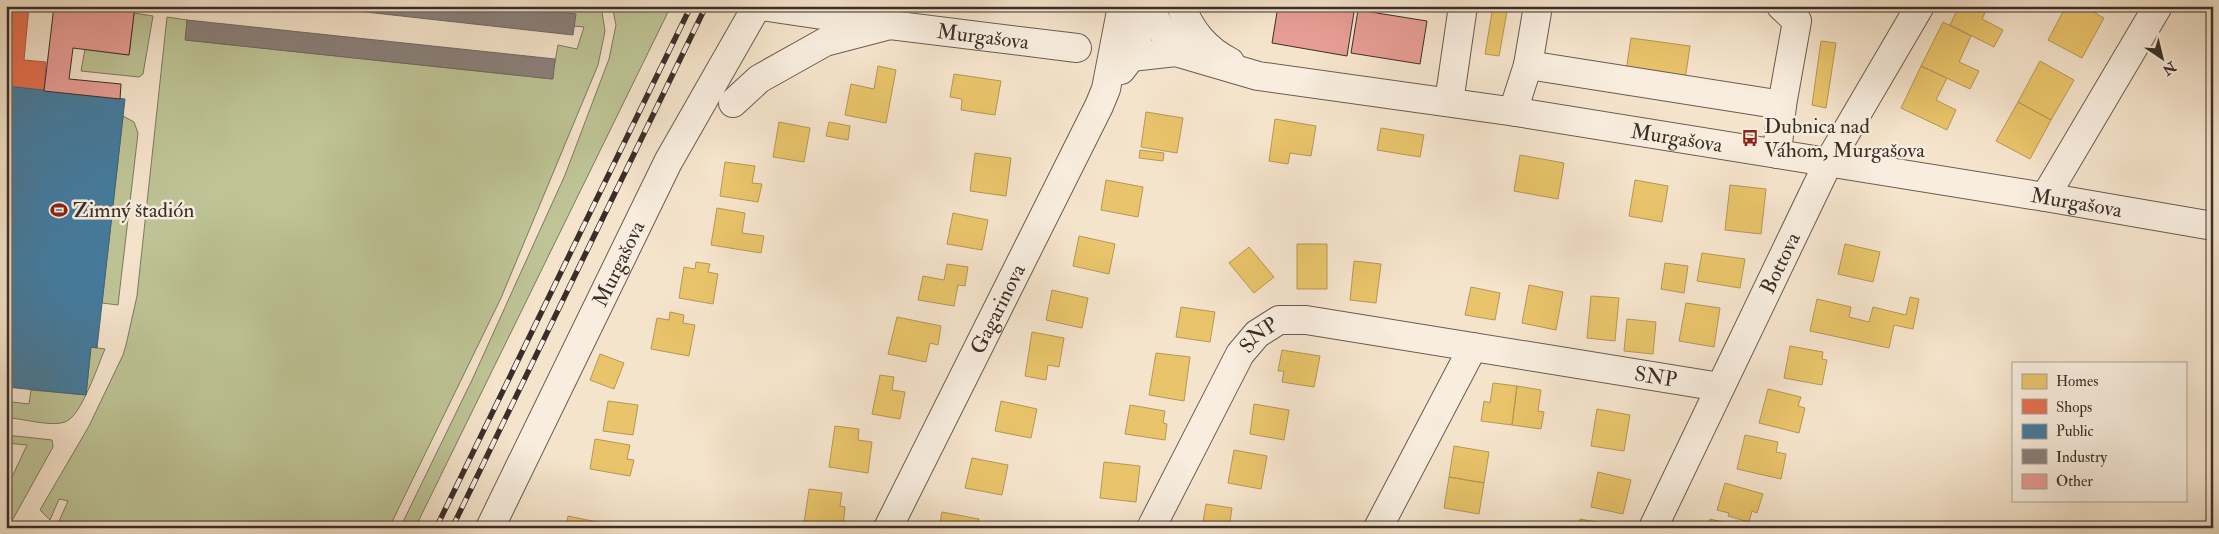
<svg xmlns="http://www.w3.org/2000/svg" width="2219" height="534" viewBox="0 0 2219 534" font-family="'IM FELL Double Pica',serif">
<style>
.green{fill:#bec496;stroke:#7c795f}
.homes{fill:#e9c46a;stroke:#b59756}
.shops{fill:#e76f51;stroke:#b35c45}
.public{fill:#457b9d;stroke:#42647a}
.industry{fill:#8a817c;stroke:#726863}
.building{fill:#e79d95;stroke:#3b2e28}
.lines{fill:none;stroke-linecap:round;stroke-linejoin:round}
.minor-casing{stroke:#6a5c51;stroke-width:30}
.minor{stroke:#f8edde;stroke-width:28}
.rail-casing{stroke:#3b2e28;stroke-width:5.5}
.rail{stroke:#f8edde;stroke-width:4;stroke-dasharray:11;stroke-linecap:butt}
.labels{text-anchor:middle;stroke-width:5;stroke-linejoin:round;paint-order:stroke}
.street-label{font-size:21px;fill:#3b2e28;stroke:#f8edde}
.poi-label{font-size:21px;fill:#3b2e28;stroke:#f8edde;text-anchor:start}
</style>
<rect width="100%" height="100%" fill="#f5e4cc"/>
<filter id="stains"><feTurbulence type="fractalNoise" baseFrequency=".004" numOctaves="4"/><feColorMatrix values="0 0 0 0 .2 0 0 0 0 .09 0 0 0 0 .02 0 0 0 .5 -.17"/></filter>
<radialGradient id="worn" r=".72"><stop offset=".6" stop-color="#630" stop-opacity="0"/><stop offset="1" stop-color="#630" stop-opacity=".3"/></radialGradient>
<path class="green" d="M 505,6 L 601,6 L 605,31 L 598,65 L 501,298 L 389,528 L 56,528 L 68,501 L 59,499 L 50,520 L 40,510 L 89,426 L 123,355 L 126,345 L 137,296 L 167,17 L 187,20 L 186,40 L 552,79 L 558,45 L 577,49 L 584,27 L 574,26 L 575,14 Z
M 612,6 L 671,6 L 415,528 L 400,528 L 472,380 L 565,175 L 609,59 L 616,25 Z
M 134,13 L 153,16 L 143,74 L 139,77 L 81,71 L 85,49 L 129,55 Z
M 123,116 L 134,122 L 138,133 L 118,305 L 102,303 Z
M 91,347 L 105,349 C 98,365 81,417 65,422 C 52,427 24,419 11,418 L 12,402 L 29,404 L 31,390 L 86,395 Z
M 6,435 L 52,440 L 53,447 L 8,528 L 6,528 L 6,490 L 27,445 L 6,443 Z"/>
<path class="homes" d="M 1493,6 L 1508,6 L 1499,56 L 1485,54 Z
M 1959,6 L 1988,6 L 1982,19 L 2003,30 L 1994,47 L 1950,25 Z
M 2066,6 L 2083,6 L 2104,18 L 2082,58 L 2048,40 Z
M 1943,22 L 1971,36 L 1959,62 L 1979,71 L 1970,89 L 1921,66 Z
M 1631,38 L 1690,46 L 1684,87 L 1625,78 Z
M 1821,41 L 1836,43 L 1826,108 L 1812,105 Z
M 2040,61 L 2074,80 L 2051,120 L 2018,102 Z
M 878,66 L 896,70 L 886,123 L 845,115 L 851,84 L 874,89 Z
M 1921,66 L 1947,78 L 1936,100 L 1956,110 L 1947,130 L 1901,108 Z
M 954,74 L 1001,81 L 995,115 L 961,110 L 962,99 L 950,97 Z
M 2018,102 L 2051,120 L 2030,159 L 1996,141 Z
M 1146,112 L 1183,118 L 1177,153 L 1141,147 Z
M 1275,119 L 1316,126 L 1311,156 L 1290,153 L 1288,164 L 1269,161 Z
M 779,122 L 810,128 L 804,162 L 773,157 Z
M 829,122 L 850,126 L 848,140 L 826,136 Z
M 1381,128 L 1424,135 L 1420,157 L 1377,150 Z
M 1140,150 L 1164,153 L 1163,161 L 1139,158 Z
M 975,153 L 1011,158 L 1006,196 L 970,191 Z
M 1520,155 L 1564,163 L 1558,199 L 1514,191 Z
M 725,162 L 755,166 L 752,183 L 762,184 L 758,202 L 720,196 Z
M 1106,180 L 1143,187 L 1138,217 L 1101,210 Z
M 1635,180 L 1668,186 L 1662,222 L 1629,216 Z
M 1730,185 L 1766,189 L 1761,234 L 1725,230 Z
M 717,208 L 745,213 L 742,233 L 764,236 L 761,253 L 711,245 Z
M 953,213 L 988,220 L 982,250 L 947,244 Z
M 1079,236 L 1115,244 L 1109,274 L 1073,266 Z
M 1297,244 L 1327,244 L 1327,289 L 1297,289 Z
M 1845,244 L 1880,252 L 1873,282 L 1838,274 Z
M 1249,247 L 1274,277 L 1254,293 L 1229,263 Z
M 1702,253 L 1745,259 L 1740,288 L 1697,281 Z
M 1354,261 L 1381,264 L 1376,303 L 1350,300 Z
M 696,262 L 710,264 L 708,272 L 718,274 L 713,304 L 679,298 L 684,267 L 695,269 Z
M 1665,263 L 1688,266 L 1684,293 L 1661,289 Z
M 947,264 L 968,267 L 965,286 L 958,285 L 954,306 L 918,300 L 923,276 L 944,280 Z
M 1529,285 L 1563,292 L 1556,330 L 1522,323 Z
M 1471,287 L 1500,293 L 1495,320 L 1465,315 Z
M 1052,290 L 1088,298 L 1082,328 L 1046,320 Z
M 1591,296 L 1619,298 L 1615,341 L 1587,338 Z
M 1910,297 L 1919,299 L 1913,329 L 1894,325 L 1889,348 L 1810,331 L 1817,299 L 1851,307 L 1849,317 L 1869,322 L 1873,307 L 1906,315 Z
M 1686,303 L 1720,308 L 1714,347 L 1679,341 Z
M 1181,307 L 1215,312 L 1210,342 L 1176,337 Z
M 670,312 L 684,315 L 683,323 L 695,325 L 689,356 L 651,349 L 657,318 L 669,320 Z
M 897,317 L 941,326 L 938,345 L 930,343 L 926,362 L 888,354 Z
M 1627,319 L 1656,322 L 1653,354 L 1624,351 Z
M 1032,332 L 1064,338 L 1059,367 L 1048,365 L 1046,380 L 1025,376 Z
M 1790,346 L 1823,352 L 1822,359 L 1827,360 L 1822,385 L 1784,378 Z
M 1282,350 L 1320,356 L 1314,387 L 1282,382 L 1284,371 L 1278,371 Z
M 1156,353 L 1190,357 L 1184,401 L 1149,395 Z
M 600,354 L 624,363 L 614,389 L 590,380 Z
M 880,375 L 894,377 L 892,390 L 905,392 L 900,419 L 872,414 Z
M 1493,383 L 1517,386 L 1512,425 L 1481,421 L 1484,401 L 1490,403 Z
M 1517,386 L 1541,390 L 1538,411 L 1544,412 L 1541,429 L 1512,425 Z
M 1768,389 L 1801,397 L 1798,406 L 1805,408 L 1799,433 L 1759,423 Z
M 608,401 L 638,405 L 633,435 L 603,431 Z
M 1001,401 L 1037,409 L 1031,438 L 995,431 Z
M 1254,404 L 1289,410 L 1284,440 L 1250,434 Z
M 1130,405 L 1165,411 L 1163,423 L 1167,424 L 1165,440 L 1125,434 Z
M 1597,409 L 1630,415 L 1624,451 L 1591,446 Z
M 835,426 L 859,429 L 858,440 L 872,442 L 868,473 L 829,467 Z
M 1745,435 L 1778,442 L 1776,452 L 1786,454 L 1781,479 L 1737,469 Z
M 595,439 L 630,445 L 627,459 L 634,460 L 630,476 L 590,469 Z
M 1454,446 L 1489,452 L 1484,483 L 1449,477 Z
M 1234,450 L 1267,456 L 1261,489 L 1228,483 Z
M 972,458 L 1008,465 L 1002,495 L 965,488 Z
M 1104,462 L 1140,466 L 1136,502 L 1100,498 Z
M 1598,472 L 1631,480 L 1623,514 L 1591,507 Z
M 1449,477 L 1484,483 L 1479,514 L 1444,508 Z
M 1725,483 L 1763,494 L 1757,513 L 1752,511 L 1749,522 L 1728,516 L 1729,513 L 1717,510 Z
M 809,489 L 842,493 L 840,506 L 845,507 L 843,528 L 804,523 Z
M 1206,504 L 1232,508 L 1229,528 L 1202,528 Z
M 942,512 L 979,519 L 977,528 L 939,528 Z
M 568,516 L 602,523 L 601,528 L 566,528 Z
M 1580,519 L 1612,525 L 1612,528 L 1579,528 Z
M 1710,519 L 1742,527 L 1742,528 L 1708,528 Z"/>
<path class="shops" d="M 6,6 L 29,6 L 24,60 L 46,62 L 44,91 L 6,86 Z"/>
<path class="public" d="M 6,86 L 125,99 L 97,348 L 91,347 L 86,395 L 6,387 Z"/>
<path class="industry" d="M 311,6 L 505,6 L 576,14 L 573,35 Z
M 187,20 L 555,59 L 553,79 L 185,40 Z"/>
<path class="building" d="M 54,6 L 135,6 L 129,55 L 73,48 L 69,79 L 121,84 L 120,99 L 44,91 Z
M 1278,6 L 1317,6 L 1354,12 L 1347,56 L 1272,43 Z
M 1358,10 L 1427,21 L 1420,64 L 1351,53 Z"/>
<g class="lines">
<g class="minor-casing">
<g id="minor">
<path d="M 761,6 L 876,23"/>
<path d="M 1181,6 C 1191,31 1205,49 1230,62"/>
<path d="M 1151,12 L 1176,52"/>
<path id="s1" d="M 1131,57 L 1176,52 L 1258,76 L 1516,112 L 2045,197 L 2213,226"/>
<path d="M 1528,65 L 1782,105"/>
<path d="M 1121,70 L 1131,57 L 1146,13"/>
<path d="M 1449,102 L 1463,6"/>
<path id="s2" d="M 733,103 L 759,79 L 825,42 L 890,25 L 1077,48"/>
<path d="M 1516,112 L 1517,99 L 1528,65 L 1538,6"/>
<path d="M 1777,154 L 1782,105 L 1797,21 L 1781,6"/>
<path d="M 2045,197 L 2158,6"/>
<path id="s3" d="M 490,528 L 668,162 L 757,6"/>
<path id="s4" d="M 888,528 L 1099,106 L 1106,89 L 1122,6"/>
<path id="s5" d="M 1151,528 L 1240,354 L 1257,334 L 1279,320 L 1306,320 L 1720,387"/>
<path d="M 1378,528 L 1473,347"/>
<path id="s6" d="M 1653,528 L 1828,163 L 1920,6"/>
</g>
</g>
<use href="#minor" class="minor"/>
<g class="rail-casing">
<path id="rail" d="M 436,528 L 691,6
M 452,528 L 706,6"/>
</g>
<use href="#rail" class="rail"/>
</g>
<defs>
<g id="bus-bare" transform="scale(1.35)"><path d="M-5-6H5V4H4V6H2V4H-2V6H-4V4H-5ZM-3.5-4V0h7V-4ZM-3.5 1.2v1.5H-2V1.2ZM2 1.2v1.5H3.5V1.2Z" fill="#8f2418" stroke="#f8edde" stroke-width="2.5" paint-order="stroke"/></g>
<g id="stadium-bare" transform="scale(1.35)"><path d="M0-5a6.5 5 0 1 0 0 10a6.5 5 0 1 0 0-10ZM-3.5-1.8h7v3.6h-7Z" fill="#8f2418" stroke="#f8edde" stroke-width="2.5" paint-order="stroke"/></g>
</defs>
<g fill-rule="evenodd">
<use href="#bus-bare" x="1750" y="138"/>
<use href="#stadium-bare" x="59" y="210"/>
</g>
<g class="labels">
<g class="street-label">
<text dy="7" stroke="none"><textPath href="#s2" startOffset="272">Murgašova</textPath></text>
<text dy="7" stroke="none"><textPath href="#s1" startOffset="554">Murgašova</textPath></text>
<text dy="7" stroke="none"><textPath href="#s1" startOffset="959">Murgašova</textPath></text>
<text dy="7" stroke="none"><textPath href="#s6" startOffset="294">Bottova</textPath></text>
<text dy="7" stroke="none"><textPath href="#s3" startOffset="294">Murgašova</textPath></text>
<text dy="7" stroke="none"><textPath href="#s4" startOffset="245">Gagarinova</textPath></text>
<text dy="7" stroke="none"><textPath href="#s5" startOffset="222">SNP</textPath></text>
<text dy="7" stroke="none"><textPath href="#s5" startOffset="629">SNP</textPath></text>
</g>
<g class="poi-label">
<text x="1764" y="133">Dubnica nad<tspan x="1764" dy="24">Váhom, Murgašova</tspan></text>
<text x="73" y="217">Zimný štadión</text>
</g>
</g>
<rect width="2219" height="534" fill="none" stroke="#f5e4cc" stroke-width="25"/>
<rect x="8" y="8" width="2204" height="519" fill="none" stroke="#3b2e28" stroke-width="2.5"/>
<rect x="12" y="12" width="2194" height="509" fill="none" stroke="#3b2e28"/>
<rect x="2012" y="362" width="175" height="140" fill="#f8edde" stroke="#aca195"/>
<rect x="2022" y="374" width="25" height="15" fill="#e9c46a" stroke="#aca195"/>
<text x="2056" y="386" font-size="15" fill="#3b2e28">Homes</text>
<rect x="2022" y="399" width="25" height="15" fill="#e76f51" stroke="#aca195"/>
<text x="2056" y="412" font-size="15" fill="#3b2e28">Shops</text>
<rect x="2022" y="424" width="25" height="15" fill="#457b9d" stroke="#aca195"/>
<text x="2056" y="436" font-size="15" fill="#3b2e28">Public</text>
<rect x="2022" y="449" width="25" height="15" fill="#8a817c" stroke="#aca195"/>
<text x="2056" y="462" font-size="15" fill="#3b2e28">Industry</text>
<rect x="2022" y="474" width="25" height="15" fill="#e79d95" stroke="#aca195"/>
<text x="2056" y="486" font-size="15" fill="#3b2e28">Other</text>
<g transform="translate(2162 58) rotate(145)" stroke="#f8edde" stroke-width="4" paint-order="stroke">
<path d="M0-4L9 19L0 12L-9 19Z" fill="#3b2e28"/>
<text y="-8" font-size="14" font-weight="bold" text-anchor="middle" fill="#3b2e28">N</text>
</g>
<rect width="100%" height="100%" filter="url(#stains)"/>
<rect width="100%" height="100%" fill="url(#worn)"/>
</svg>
